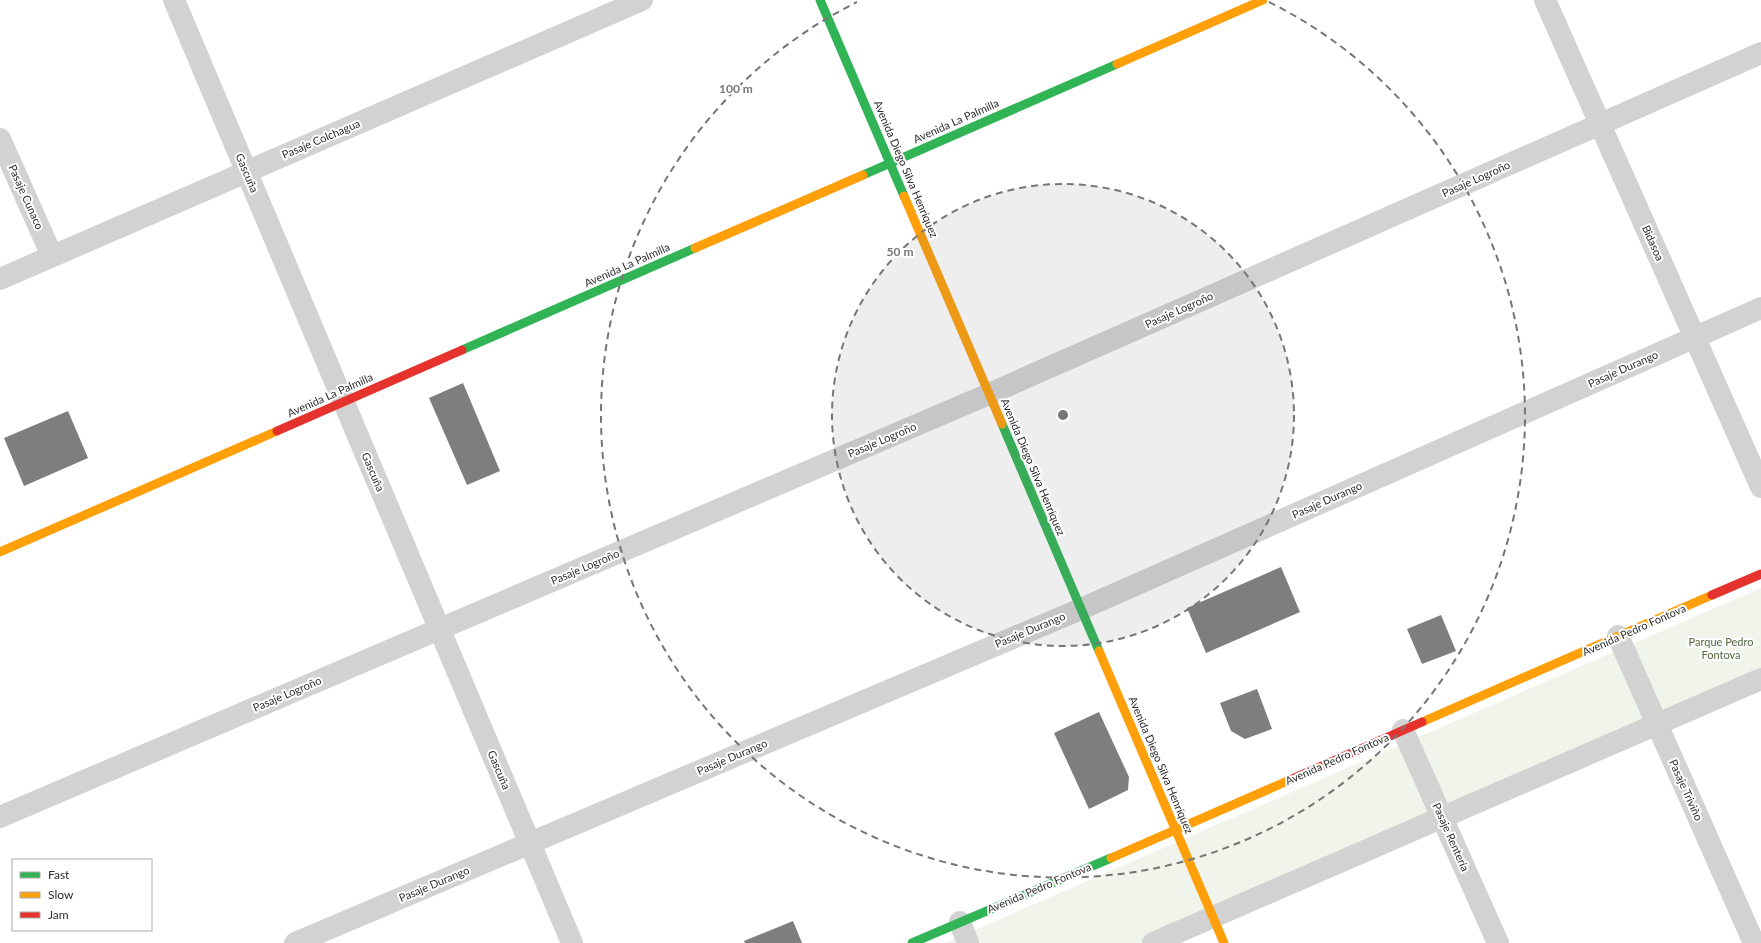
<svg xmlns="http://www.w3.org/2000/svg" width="1761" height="943" viewBox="0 0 1761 943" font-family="Lato,sans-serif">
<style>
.green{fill:#f0f4eb}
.building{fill:#7e7e7e}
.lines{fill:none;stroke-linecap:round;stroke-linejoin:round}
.street{stroke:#d2d2d2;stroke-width:22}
.fast{stroke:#30b455;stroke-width:9}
.slow{stroke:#ff9f0a;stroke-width:9}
.jam{stroke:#e5322d;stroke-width:9}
.ring{fill:none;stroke:#767676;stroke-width:2;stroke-dasharray:7 5}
.labels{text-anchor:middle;stroke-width:4;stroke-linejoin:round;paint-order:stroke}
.street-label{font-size:11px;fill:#2d2d2d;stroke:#fff}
.park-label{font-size:11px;fill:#52683c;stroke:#fff}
.centre{fill:#767676;stroke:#fff;stroke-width:2}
.ring-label{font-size:12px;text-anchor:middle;font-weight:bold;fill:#767676;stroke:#fff;stroke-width:4;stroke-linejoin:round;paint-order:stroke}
</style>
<rect width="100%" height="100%" fill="#fff"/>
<path class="green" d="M 1761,588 L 1761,673 L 1139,943 L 945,943 Z"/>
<path class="building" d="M 463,383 L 500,471 L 467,485 L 429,398 Z
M 68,411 L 88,458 L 24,486 L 4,438 Z
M 1281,567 L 1300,612 L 1206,653 L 1187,608 Z
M 1441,615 L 1456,651 L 1422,664 L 1407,629 Z
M 1257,689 L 1272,729 L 1245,739 L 1231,731 L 1220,703 Z
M 1099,712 L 1129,777 L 1128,790 L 1089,809 L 1054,733 Z
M 793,921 L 802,943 L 745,943 L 744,941 Z"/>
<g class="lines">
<path class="street" d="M 174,0 L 572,943
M 1545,0 L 1761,487
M 0,139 L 52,256
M 0,279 L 642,0
M 1618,636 L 1754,943
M 1403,730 L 1498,943
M 0,817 L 989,394 L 1761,53
M 960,922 L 968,943
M 295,943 L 1081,609 L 1761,308
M 1153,943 L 1761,679"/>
<path class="fast" d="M 820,0 L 904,196
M 863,175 L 1117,64
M 462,350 L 695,248
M 1002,424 L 1099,651
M 912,943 L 1111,858"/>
<path class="slow" d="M 1117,64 L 1263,0
M 904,196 L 1002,424
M 695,248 L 863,175
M 0,552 L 277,431
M 1099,651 L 1224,943
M 1422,722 L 1712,595
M 1111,858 L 1292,779"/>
<path class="jam" d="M 277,431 L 462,350
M 1712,595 L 1761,574
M 1292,779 L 1422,722"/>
</g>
<circle cx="1063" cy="415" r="231" fill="#767676" fill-opacity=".12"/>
<g class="ring">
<circle cx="1063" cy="415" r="231"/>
<path d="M1269 2A462 462 0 1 1 857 2"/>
</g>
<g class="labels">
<g class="street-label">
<text transform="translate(956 121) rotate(-24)" y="4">Avenida La Palmilla</text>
<text transform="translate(321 139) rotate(-23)" y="4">Pasaje Colchagua</text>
<text transform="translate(906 169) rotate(67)" y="4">Avenida Diego Silva Henríquez</text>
<text transform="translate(247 173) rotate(67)" y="4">Gascuña</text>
<text transform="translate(1476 179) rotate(-24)" y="4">Pasaje Logroño</text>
<text transform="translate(26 197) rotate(66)" y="4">Pasaje Cunaco</text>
<text transform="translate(1653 243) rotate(66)" y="4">Bidasoa</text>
<text transform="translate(627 265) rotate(-24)" y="4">Avenida La Palmilla</text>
<text transform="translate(1179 310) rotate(-24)" y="4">Pasaje Logroño</text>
<text transform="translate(1623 369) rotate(-24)" y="4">Pasaje Durango</text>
<text transform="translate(330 395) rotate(-24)" y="4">Avenida La Palmilla</text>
<text transform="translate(882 440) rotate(-23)" y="4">Pasaje Logroño</text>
<text transform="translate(1033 467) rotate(67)" y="4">Avenida Diego Silva Henríquez</text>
<text transform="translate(373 472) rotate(67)" y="4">Gascuña</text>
<text transform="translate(1327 500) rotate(-24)" y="4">Pasaje Durango</text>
<text transform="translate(585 567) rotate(-23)" y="4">Pasaje Logroño</text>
<text transform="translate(1030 630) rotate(-23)" y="4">Pasaje Durango</text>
<text transform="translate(1634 630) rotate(-24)" y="4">Avenida Pedro Fontova</text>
<text transform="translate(287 694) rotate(-23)" y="4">Pasaje Logroño</text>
<text transform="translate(732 757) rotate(-23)" y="4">Pasaje Durango</text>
<text transform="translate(1337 759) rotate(-24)" y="4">Avenida Pedro Fontova</text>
<text transform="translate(1161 765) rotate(67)" y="4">Avenida Diego Silva Henríquez</text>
<text transform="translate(499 770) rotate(67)" y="4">Gascuña</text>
<text transform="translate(1686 790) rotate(66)" y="4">Pasaje Triviño</text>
<text transform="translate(1451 837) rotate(66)" y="4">Pasaje Rentería</text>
<text transform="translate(434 884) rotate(-23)" y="4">Pasaje Durango</text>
<text transform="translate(1039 888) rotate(-23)" y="4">Avenida Pedro Fontova</text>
</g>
<g class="park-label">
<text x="1721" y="646">Parque Pedro<tspan x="1721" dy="13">Fontova</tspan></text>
</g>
</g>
<circle cx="1063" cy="415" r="6" class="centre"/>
<g class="ring-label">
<text x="736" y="93">100 m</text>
<text x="900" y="256">50 m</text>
</g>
<rect x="12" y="859" width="140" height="72" fill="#ffffff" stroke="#ababab"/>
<rect x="20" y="872" width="20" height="6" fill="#30b455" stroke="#ababab"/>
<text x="48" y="879" font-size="12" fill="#2d2d2d">Fast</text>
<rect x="20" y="892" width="20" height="6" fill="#ff9f0a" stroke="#ababab"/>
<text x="48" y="899" font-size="12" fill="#2d2d2d">Slow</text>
<rect x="20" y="912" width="20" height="6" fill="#e5322d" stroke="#ababab"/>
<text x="48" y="919" font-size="12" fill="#2d2d2d">Jam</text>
</svg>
